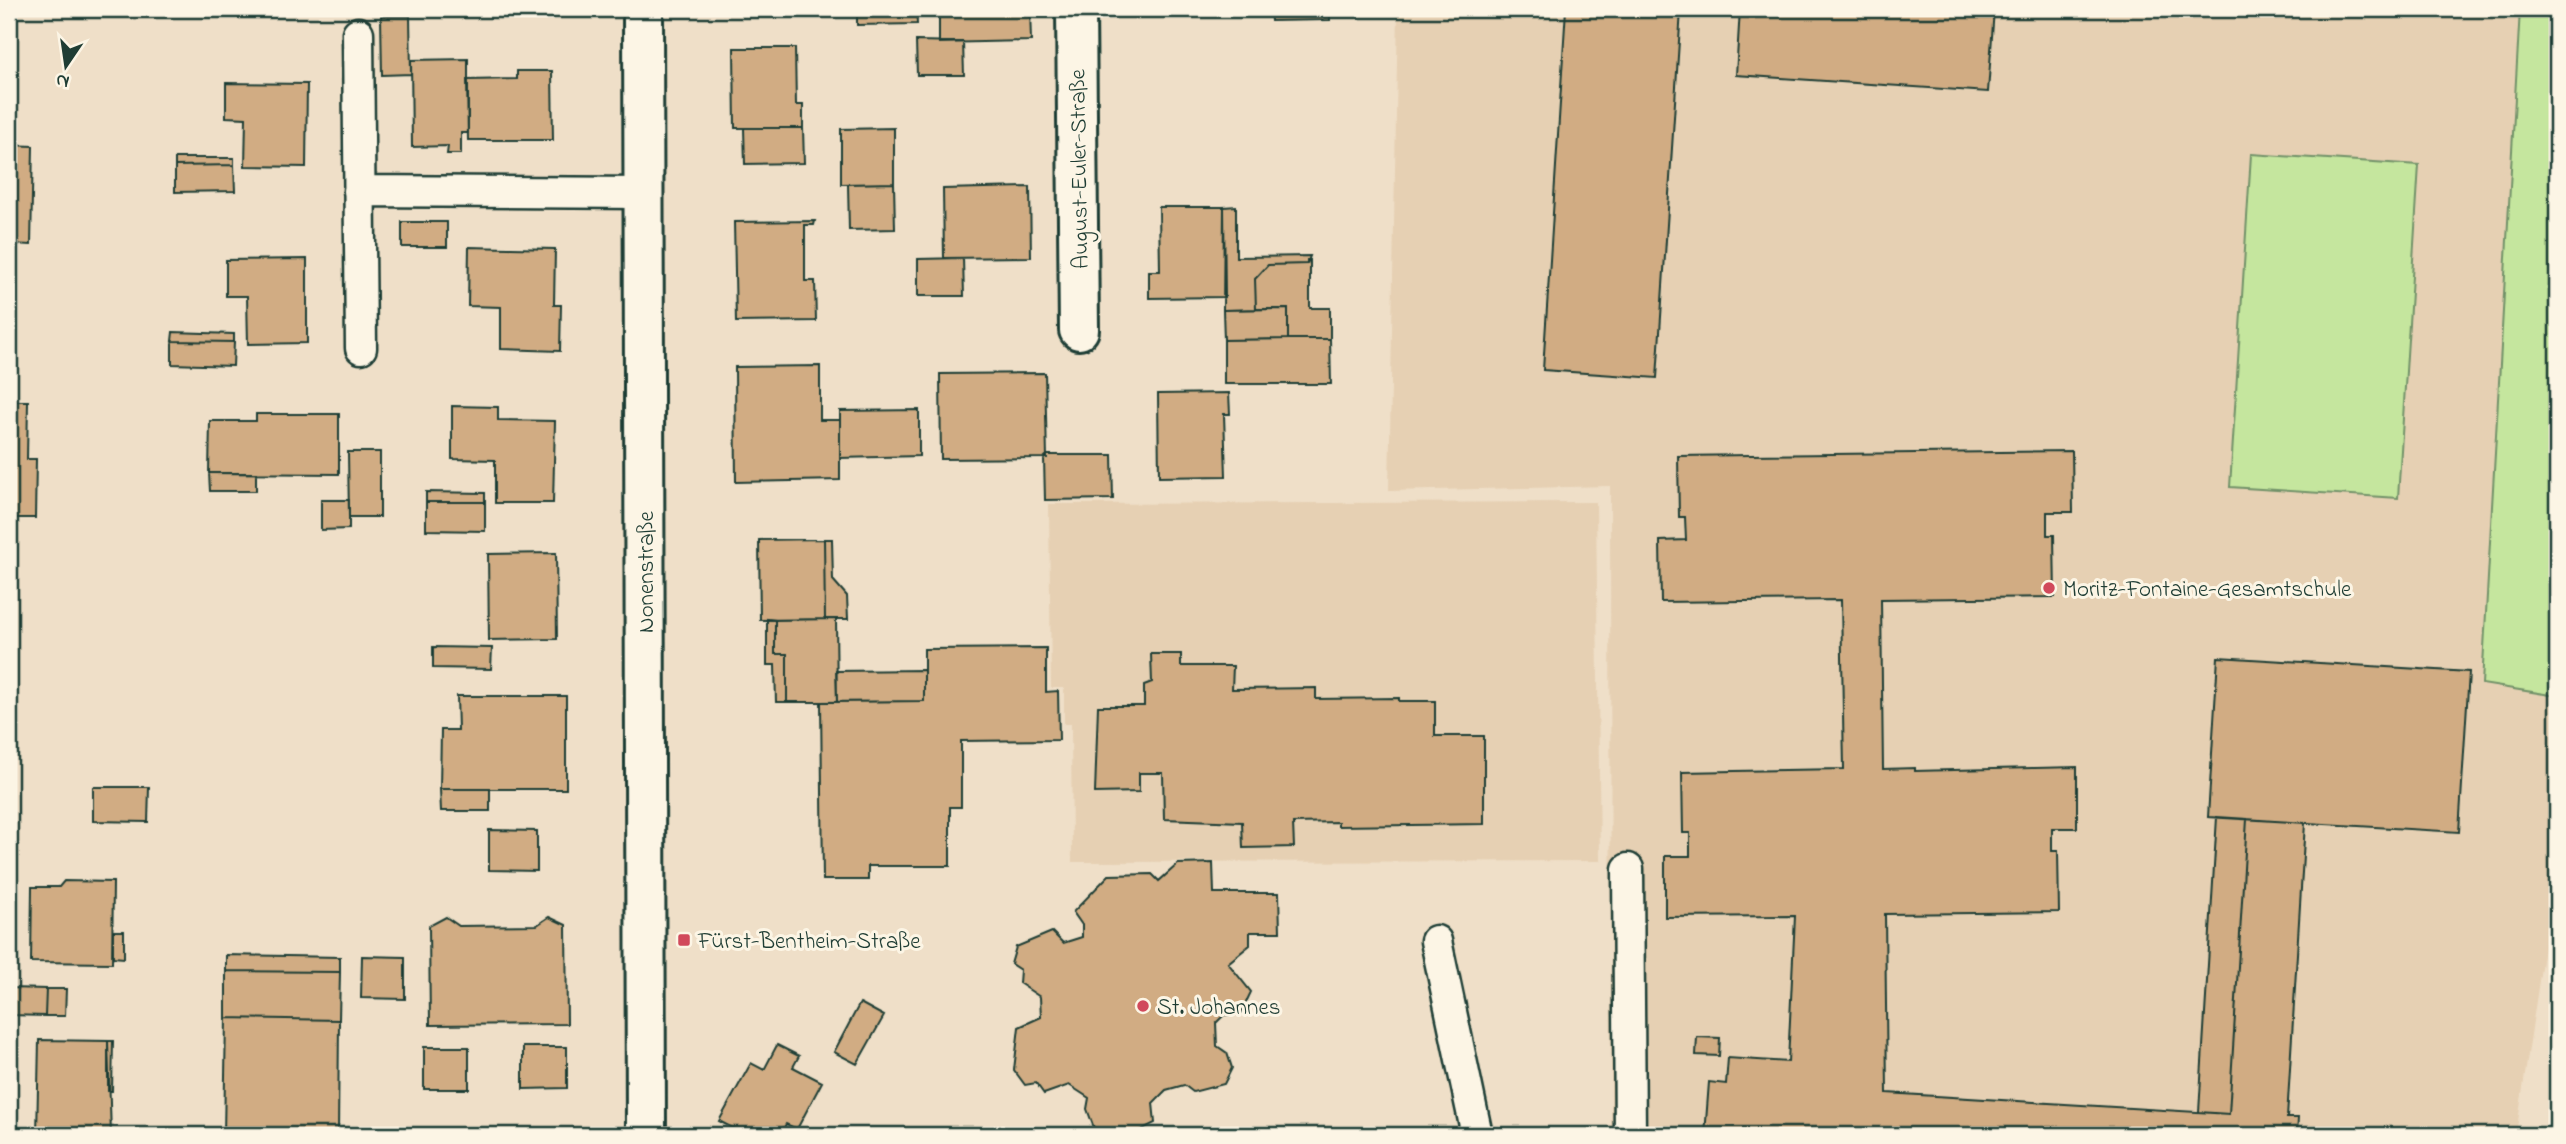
<svg xmlns="http://www.w3.org/2000/svg" width="2566" height="1144" viewBox="0 0 2566 1144" font-family="'Indie Flower',sans-serif">
<style>
.built{fill:#e6d0b3}
.green{fill:#c5e69e;stroke:#729269;stroke-width:2}
.building{fill:#d1ac83;stroke:#1f3d34;stroke-width:2}
.lines{fill:none;stroke-linecap:round;stroke-linejoin:round}
.service-casing{stroke:#1f3d34;stroke-width:35}
.minor-casing{stroke:#1f3d34;stroke-width:44}
.service{stroke:#fcf5e5;stroke-width:30}
.minor{stroke:#fcf5e5;stroke-width:38}
.poi-dot{fill:#d1495b;stroke:#fcf5e5;stroke-width:2.5}
.labels{text-anchor:middle;stroke-width:6;stroke-linejoin:round;paint-order:stroke}
.street-label{font-size:23px;fill:#1f3d34;stroke:#fcf5e5}
.poi-label{font-size:23px;fill:#1f3d34;stroke:#fcf5e5;text-anchor:start}
</style>
<rect width="100%" height="100%" fill="#efdfc8"/>
<filter id="ink" filterUnits="userSpaceOnUse"><feTurbulence type="fractalNoise" baseFrequency=".0143" numOctaves="2"/><feDisplacementMap in="SourceGraphic" scale="14" xChannelSelector="R" yChannelSelector="G"/><feConvolveMatrix kernelMatrix="1 2 1 2 8 2 1 2 1" color-interpolation-filters="sRGB"/></filter>
<g filter="url(#ink)">
<path class="built" d="M 1398,9 L 2520,9 L 2482,684 L 2557,696 L 2557,860 L 2516,1135 L 1611,1135 L 1610,486 L 1389,491 Z
M 1596,502 L 1600,861 L 1072,862 L 1071,724 L 1064,724 L 1064,688 L 1051,688 L 1049,504 Z"/>
<path class="green" d="M 2520,9 L 2557,9 L 2557,696 L 2482,684 Z
M 2251,154 L 2419,165 L 2398,498 L 2230,487 Z"/>
<path class="building" d="M 857,9 L 916,9 L 917,24 L 857,25 Z
M 939,9 L 1030,9 L 1031,41 L 939,43 Z
M 1270,9 L 1330,9 L 1330,20 L 1271,21 Z
M 1566,9 L 1681,10 L 1657,378 L 1543,370 Z
M 1740,9 L 1994,9 L 1988,92 L 1736,75 Z
M 381,16 L 410,16 L 411,74 L 382,75 Z
M 916,41 L 963,42 L 964,75 L 917,75 Z
M 734,48 L 795,48 L 796,105 L 803,105 L 803,128 L 735,128 Z
M 468,59 L 468,133 L 461,133 L 461,154 L 447,154 L 448,146 L 412,147 L 411,60 Z
M 517,71 L 552,71 L 553,140 L 468,140 L 467,80 L 517,79 Z
M 226,83 L 307,84 L 306,167 L 245,166 L 246,118 L 226,117 Z
M 744,128 L 803,128 L 804,163 L 745,164 Z
M 894,128 L 894,183 L 841,184 L 841,129 Z
M 9,145 L 33,146 L 31,245 L 12,244 L 10,280 Z
M 175,158 L 234,158 L 234,165 L 175,166 Z
M 234,165 L 235,191 L 175,192 L 175,166 Z
M 894,183 L 895,229 L 849,230 L 848,184 Z
M 1030,187 L 1031,257 L 944,258 L 943,189 Z
M 1236,206 L 1236,257 L 1310,256 L 1307,264 L 1268,265 L 1255,279 L 1256,309 L 1223,310 L 1224,207 Z
M 1159,207 L 1224,207 L 1225,297 L 1149,298 L 1149,271 L 1160,271 Z
M 815,221 L 814,225 L 805,225 L 805,281 L 815,281 L 816,321 L 736,322 L 734,222 Z
M 402,222 L 447,222 L 447,247 L 402,247 Z
M 469,247 L 555,249 L 554,305 L 561,305 L 560,351 L 501,349 L 501,307 L 468,306 Z
M 963,258 L 964,296 L 918,296 L 918,259 Z
M 307,259 L 307,343 L 248,344 L 247,296 L 226,296 L 226,260 Z
M 1307,260 L 1310,260 L 1310,308 L 1330,308 L 1330,339 L 1288,339 L 1288,309 L 1256,309 L 1255,279 L 1268,265 L 1307,264 Z
M 1288,309 L 1288,339 L 1224,340 L 1223,310 Z
M 173,332 L 234,334 L 234,342 L 172,341 Z
M 1288,339 L 1330,339 L 1331,384 L 1224,384 L 1224,340 Z
M 172,341 L 234,342 L 233,366 L 172,364 Z
M 9,358 L 14,358 L 13,401 L 9,401 Z
M 820,366 L 820,420 L 840,420 L 840,480 L 736,482 L 735,367 Z
M 1045,373 L 1047,458 L 941,459 L 940,374 Z
M 1229,393 L 1230,414 L 1224,414 L 1226,476 L 1159,477 L 1158,394 Z
M 9,401 L 28,401 L 27,459 L 36,459 L 35,518 L 9,518 Z
M 452,406 L 498,407 L 498,420 L 555,421 L 553,503 L 495,503 L 495,460 L 452,459 Z
M 919,410 L 919,456 L 840,458 L 840,411 Z
M 256,414 L 339,414 L 339,474 L 209,473 L 210,421 L 256,421 Z
M 2072,451 L 2073,512 L 2047,512 L 2047,535 L 2054,535 L 2055,597 L 1881,599 L 1883,769 L 1915,768 L 1915,771 L 2077,767 L 2077,828 L 2052,828 L 2052,851 L 2058,851 L 2059,912 L 1885,914 L 1887,1093 L 2229,1114 L 2247,819 L 2305,823 L 2287,1118 L 2298,1118 L 2297,1135 L 1705,1135 L 1709,1082 L 1726,1084 L 1728,1058 L 1788,1062 L 1795,916 L 1665,917 L 1665,856 L 1690,856 L 1690,833 L 1683,833 L 1682,772 L 1844,769 L 1841,600 L 1661,602 L 1660,541 L 1686,540 L 1685,517 L 1679,517 L 1678,456 Z
M 348,452 L 380,452 L 380,517 L 349,517 Z
M 1047,455 L 1112,455 L 1113,499 L 1045,500 L 1044,458 Z
M 209,473 L 256,473 L 256,491 L 210,491 Z
M 426,492 L 485,493 L 485,502 L 426,502 Z
M 321,500 L 349,500 L 349,529 L 321,530 Z
M 426,502 L 485,502 L 485,531 L 426,530 Z
M 824,539 L 825,619 L 760,620 L 759,540 Z
M 824,539 L 832,539 L 833,580 L 847,596 L 848,619 L 825,619 Z
M 556,553 L 557,639 L 489,640 L 488,554 Z
M 767,619 L 775,620 L 775,654 L 787,654 L 787,702 L 776,702 L 775,665 L 767,665 Z
M 836,619 L 837,702 L 787,702 L 787,654 L 775,654 L 775,620 Z
M 433,647 L 492,648 L 491,669 L 433,668 Z
M 1046,648 L 1046,692 L 1058,691 L 1059,740 L 961,741 L 961,807 L 950,807 L 950,866 L 868,866 L 868,880 L 823,880 L 821,702 L 924,701 L 924,649 Z
M 1151,654 L 1181,654 L 1181,666 L 1233,666 L 1232,689 L 1316,688 L 1316,699 L 1399,698 L 1399,701 L 1435,701 L 1435,736 L 1484,736 L 1484,824 L 1338,826 L 1338,822 L 1293,823 L 1294,847 L 1243,848 L 1242,822 L 1164,819 L 1163,773 L 1139,773 L 1139,792 L 1095,793 L 1098,706 L 1144,706 L 1144,685 L 1152,682 Z
M 2218,657 L 2469,672 L 2459,832 L 2208,817 Z
M 924,670 L 924,701 L 837,702 L 836,671 Z
M 457,696 L 566,696 L 566,789 L 440,789 L 441,730 L 458,730 Z
M 93,787 L 149,787 L 148,822 L 93,821 Z
M 440,789 L 490,789 L 490,811 L 441,811 Z
M 2217,817 L 2247,819 L 2229,1114 L 2199,1112 Z
M 489,830 L 537,831 L 537,871 L 489,870 Z
M 1213,863 L 1214,893 L 1279,893 L 1280,932 L 1250,932 L 1250,945 L 1228,963 L 1251,992 L 1240,1015 L 1224,1015 L 1216,1023 L 1217,1046 L 1227,1053 L 1232,1068 L 1224,1084 L 1193,1092 L 1184,1085 L 1166,1090 L 1153,1103 L 1155,1123 L 1131,1135 L 1111,1135 L 1094,1128 L 1087,1109 L 1089,1098 L 1069,1085 L 1044,1094 L 1036,1083 L 1025,1085 L 1014,1070 L 1019,1027 L 1041,1017 L 1040,997 L 1019,983 L 1020,970 L 1011,964 L 1016,947 L 1052,932 L 1063,943 L 1082,937 L 1082,925 L 1073,912 L 1109,875 L 1152,874 L 1159,881 L 1178,864 Z
M 64,881 L 113,882 L 112,963 L 31,962 L 32,887 L 59,887 Z
M 446,917 L 459,926 L 537,925 L 549,917 L 566,925 L 567,1024 L 430,1025 L 429,926 Z
M 113,931 L 124,931 L 124,958 L 113,957 Z
M 226,955 L 340,957 L 340,972 L 226,971 Z
M 362,956 L 405,957 L 405,999 L 361,998 Z
M 226,971 L 340,972 L 339,1020 L 226,1018 Z
M 9,988 L 46,989 L 45,1016 L 9,1015 Z
M 46,989 L 66,989 L 65,1016 L 45,1016 Z
M 860,1003 L 884,1016 L 857,1064 L 834,1052 Z
M 226,1018 L 339,1020 L 338,1135 L 224,1135 Z
M 1697,1037 L 1720,1038 L 1719,1056 L 1696,1055 Z
M 39,1040 L 108,1041 L 111,1135 L 37,1135 Z
M 108,1041 L 113,1041 L 112,1091 L 108,1091 Z
M 777,1045 L 799,1056 L 793,1067 L 822,1082 L 797,1129 L 786,1124 L 780,1135 L 746,1135 L 719,1121 L 751,1063 L 764,1070 Z
M 424,1047 L 469,1047 L 469,1089 L 424,1089 Z
M 523,1047 L 567,1047 L 567,1088 L 523,1089 Z"/>
<g class="lines">
<g class="service-casing">
<path id="service" d="M 358,33 L 361,348
M 359,191 L 644,193
M 1628,869 L 1630,1135
M 1436,941 L 1477,1135"/>
</g>
<g class="minor-casing">
<path id="minor" d="M 643,9 L 646,1135
M 1076,9 L 1079,330"/>
</g>
<use href="#service" class="service"/>
<use href="#minor" class="minor"/>
</g>
</g>
<g class="poi-dot">
<circle cx="2049" cy="588" r="7"/>
<rect x="677" y="933" width="14" height="14" rx="3.5"/>
<circle cx="1143" cy="1006" r="7"/>
</g>
<g class="labels">
<g class="street-label">
<text transform="translate(1078 169) rotate(-91)" y="8">August-Euler-Straße</text>
<text transform="translate(645 572) rotate(-90)" y="8">Nonenstraße</text>
</g>
<g class="poi-label">
<text x="2063" y="596">Moritz-Fontaine-Gesamtschule</text>
<text x="698" y="948">Fürst-Bentheim-Straße</text>
<text x="1157" y="1014">St. Johannes</text>
</g>
</g>
<rect width="2566" height="1144" fill="none" stroke="#fcf5e5" stroke-width="35"/>
<rect x="18" y="18" width="2531" height="1109" fill="none" stroke="#1f3d34" stroke-width="2.5" filter="url(#ink)"/>
<g transform="translate(66 66) rotate(193)" stroke="#fcf5e5" stroke-width="5" paint-order="stroke">
<path d="M0-5L12 26L0 18L-12 26Z" fill="#1f3d34"/>
<text y="-10" font-size="19" font-weight="bold" text-anchor="middle" fill="#1f3d34">N</text>
</g>
</svg>
